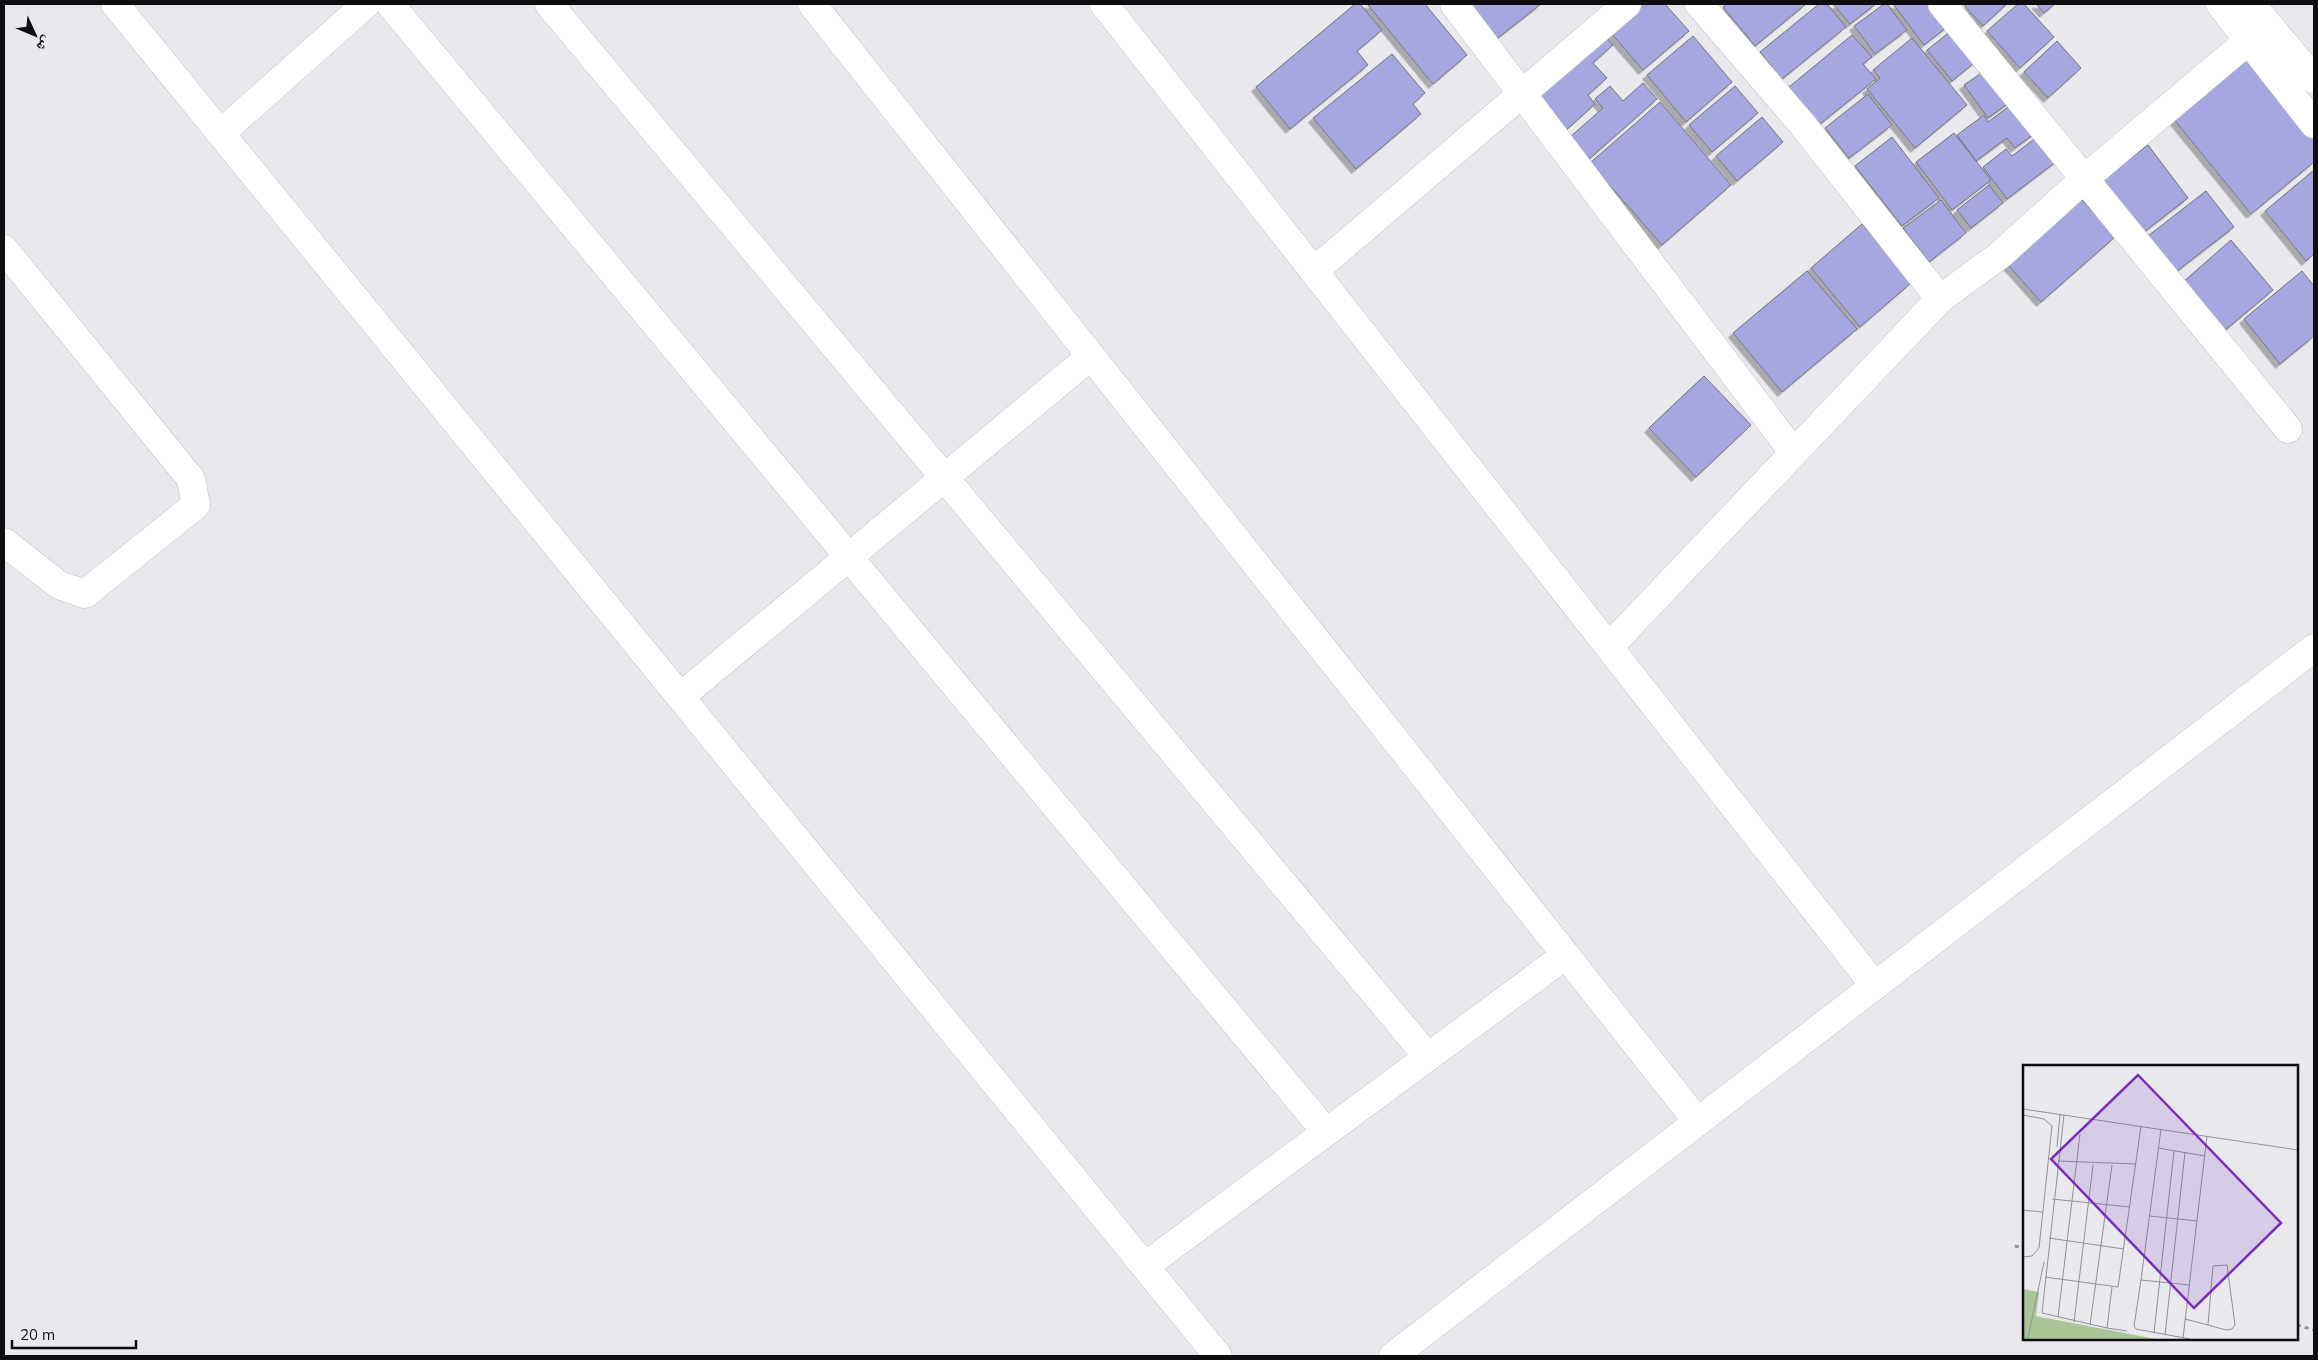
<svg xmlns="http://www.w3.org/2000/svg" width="2318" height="1360" viewBox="0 0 2318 1360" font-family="Mulish,'Noto Naskh Arabic',sans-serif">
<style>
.building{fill:#a6a7e1;stroke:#737478;filter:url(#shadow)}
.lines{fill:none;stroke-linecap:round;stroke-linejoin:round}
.minor-casing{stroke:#c0c1c6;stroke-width:29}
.tertiary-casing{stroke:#c0c1c6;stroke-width:29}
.path{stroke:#959599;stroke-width:3;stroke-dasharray:4 4;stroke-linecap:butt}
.minor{stroke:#fff;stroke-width:28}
.tertiary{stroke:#fff;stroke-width:28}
.inset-road{fill:none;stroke:#919195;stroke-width:1}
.view{fill:#7b2cbf;fill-opacity:0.15;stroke:#7b2cbf;stroke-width:2.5}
.inset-edge{fill:none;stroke:#0e0e10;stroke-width:2.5}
</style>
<defs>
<filter id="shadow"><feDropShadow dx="-4.5" dy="4.5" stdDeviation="0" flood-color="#0004"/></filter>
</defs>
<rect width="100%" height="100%" fill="#e8e8ed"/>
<path class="building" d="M 1355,4 L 1360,4 L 1382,30 L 1357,51 L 1368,65 L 1290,129 L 1256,87 Z
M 1367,4 L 1425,4 L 1467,55 L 1433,84 Z
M 1466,4 L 1541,4 L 1494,41 Z
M 1629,4 L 1665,4 L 1689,31 L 1643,70 L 1604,25 Z
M 1727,4 L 1806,4 L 1755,46 L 1723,7 Z
M 1819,4 L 1827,4 L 1846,27 L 1782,79 L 1760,52 Z
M 1833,4 L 1876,4 L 1850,24 Z
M 1884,4 L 1887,4 L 1907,30 L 1875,54 L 1854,26 Z
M 1893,4 L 1946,4 L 1957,19 L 1924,45 Z
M 1963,4 L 2007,4 L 1983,26 Z
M 2018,4 L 2024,4 L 2054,37 L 2020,68 L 1987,31 Z
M 2036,4 L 2055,4 L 2044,13 Z
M 1961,23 L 1985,54 L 1952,81 L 1927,50 Z
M 1598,28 L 1613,45 L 1593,63 L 1607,78 L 1588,95 L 1595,104 L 1564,132 L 1528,91 Z
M 1852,35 L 1872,57 L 1863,64 L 1876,79 L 1820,124 L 1789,87 Z
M 1693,36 L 1732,82 L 1686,122 L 1647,75 Z
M 1912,38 L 1967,105 L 1915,148 L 1867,89 L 1880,78 L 1873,70 Z
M 2057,41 L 2081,68 L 2048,98 L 2024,72 Z
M 1392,54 L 1425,93 L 1413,104 L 1421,114 L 1356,169 L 1313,118 Z
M 2247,55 L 2314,138 L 2314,162 L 2251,214 L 2172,117 Z
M 1990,67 L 2014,99 L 1988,118 L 1964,85 Z
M 1643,83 L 1657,99 L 1588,160 L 1569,138 L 1603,108 L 1595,99 L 1610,86 L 1623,101 Z
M 1735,86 L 1758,113 L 1712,152 L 1689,125 Z
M 1868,94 L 1892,125 L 1849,158 L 1825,128 Z
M 2016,101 L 2038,131 L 2015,148 L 2007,138 L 1976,161 L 1957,135 L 1984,115 L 1988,122 Z
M 1660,102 L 1731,185 L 1662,245 L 1590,163 Z
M 1762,117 L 1783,142 L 1737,181 L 1716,156 Z
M 1954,133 L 1991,180 L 1952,210 L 1916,162 Z
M 2042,133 L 2062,157 L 2007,199 L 1983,167 L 2006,149 L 2012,156 Z
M 1892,137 L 1939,198 L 1902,226 L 1855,166 Z
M 2148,145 L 2188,198 L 2140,235 L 2100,182 Z
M 2314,170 L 2314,254 L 2306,261 L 2265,211 Z
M 1989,185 L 2003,203 L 1971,228 L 1957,210 Z
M 2206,191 L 2234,227 L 2172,275 L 2144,239 Z
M 1941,200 L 1966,233 L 1929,262 L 1903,228 Z
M 2082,200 L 2115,237 L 2041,302 L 2008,265 Z
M 1862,224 L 1911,283 L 1860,327 L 1811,268 Z
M 2231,240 L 2273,290 L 2223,332 L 2182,283 Z
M 1807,271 L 1857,329 L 1782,392 L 1733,333 Z
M 2302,271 L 2314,286 L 2314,336 L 2280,364 L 2244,319 Z
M 1704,376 L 1751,425 L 1696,477 L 1649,428 Z"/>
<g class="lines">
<g class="minor-casing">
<path id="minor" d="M 115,4 L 1218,1356
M 390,4 L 1326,1132
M 549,4 L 1428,1057
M 812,4 L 1698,1122
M 1104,4 L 1875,986
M 1454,4 L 1794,453
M 1699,4 L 1802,124 L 1940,299
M 1942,4 L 2288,429
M 2220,4 L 2314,124
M 2251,4 L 2314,79
M 221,133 L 366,4
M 4,249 L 191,479 L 196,505 L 85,594 L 59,585 L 4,542
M 1314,271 L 1627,4
M 1609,647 L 1940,299 L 2000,255 L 2084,179 L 2249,40
M 680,697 L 1091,356
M 1145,1266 L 1566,955"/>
</g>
<g class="tertiary-casing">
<path id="tertiary" d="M 1393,1356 L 2314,648"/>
</g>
<path class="path" d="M 2015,1246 L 2024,1248
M 2297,1325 L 2314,1330"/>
<use href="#minor" class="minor"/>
<use href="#tertiary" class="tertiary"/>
</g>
<g transform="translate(2023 1065)">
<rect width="275" height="275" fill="#e8e8ed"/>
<path d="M 0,224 L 16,227 L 13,251 L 133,274 L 0,274 Z" fill="#aac598"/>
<path class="inset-road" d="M 0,44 L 275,85M 0,50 L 21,54 L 29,61 L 16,183 L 9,191 L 0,192M 41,50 L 19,248 L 84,263 L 89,222M 34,82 L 37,49M 135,83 L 182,91M 35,96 L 113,99M 29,134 L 107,142M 0,145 L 19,147M 127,151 L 174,156M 26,173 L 101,184M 22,212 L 95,222 L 118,61M 118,215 L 138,64M 166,220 L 118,215 L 111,261 L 113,264 L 167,274M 35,252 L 57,69M 162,254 L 185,260 L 203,265 L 209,264 L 212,260 L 204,200 L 190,201 L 185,260M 51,257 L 70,100M 67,260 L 89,100M 84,263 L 104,266M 131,268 L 151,86M 142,270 L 162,87M 5,273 L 21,197M 160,273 L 184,71"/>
<path class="view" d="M 115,10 L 258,158 L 171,243 L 28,94 Z"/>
<rect width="275" height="275" class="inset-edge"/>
</g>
<rect width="2318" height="1360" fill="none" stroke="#0e0e10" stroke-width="10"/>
<g transform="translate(35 35) rotate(134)" stroke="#e8e8ed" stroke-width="4" paint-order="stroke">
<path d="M0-4L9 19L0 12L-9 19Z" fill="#0e0e10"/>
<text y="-8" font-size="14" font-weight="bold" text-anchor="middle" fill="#0e0e10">ش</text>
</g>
<path d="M12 1340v8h124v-8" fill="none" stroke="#0e0e10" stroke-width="2.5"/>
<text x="20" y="1340" font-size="15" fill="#0e0e10" stroke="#e8e8ed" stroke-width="4" paint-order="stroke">20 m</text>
</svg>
